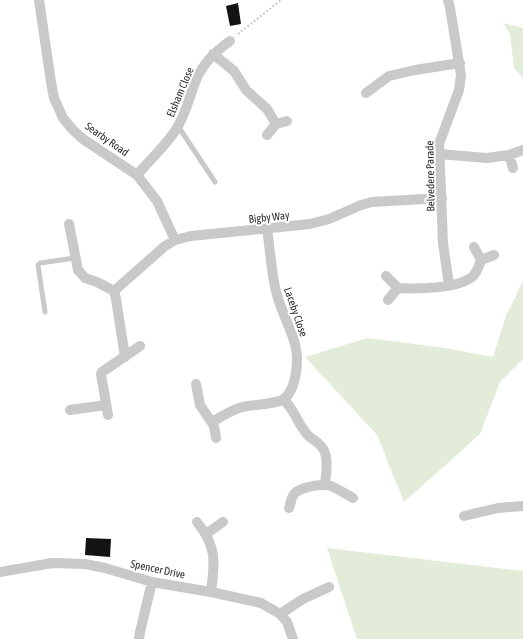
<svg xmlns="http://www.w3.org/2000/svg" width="523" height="639" viewBox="0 0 523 639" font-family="'Asap Condensed',sans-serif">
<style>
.green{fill:#e2ecd8}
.building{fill:#131313}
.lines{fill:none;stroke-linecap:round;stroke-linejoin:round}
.path{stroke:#c9c9c9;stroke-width:2;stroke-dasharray:2 2;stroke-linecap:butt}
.lane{stroke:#c9c9c9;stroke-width:5}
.street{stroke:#c9c9c9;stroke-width:10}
.labels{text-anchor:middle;stroke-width:4;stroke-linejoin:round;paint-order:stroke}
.street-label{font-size:11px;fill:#2c2c2c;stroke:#fff}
</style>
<rect width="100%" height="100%" fill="#fff"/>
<path class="green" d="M 503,23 L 523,28 L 523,78 L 514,68 L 510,34 Z
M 523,281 L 523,359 L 500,382 L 480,434 L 404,502 L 377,435 L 305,357 L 368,338 L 445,348 L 493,357 L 506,316 Z
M 327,548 L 523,571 L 523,639 L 357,639 Z"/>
<path class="building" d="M 238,3 L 241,24 L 230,26 L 226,6 Z
M 86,538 L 111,539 L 110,557 L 85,555 Z"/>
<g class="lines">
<path class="path" d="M 238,34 L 281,0"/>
<path class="lane" d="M 178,126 L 215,182
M 45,312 L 38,265 L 40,263 L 75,258"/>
<path class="street" d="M 39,0 L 51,82 L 54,98 L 63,118 L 72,129 L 83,139 L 137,175 L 157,201 L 175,240
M 448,0 L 450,8 L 461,75 L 459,90 L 439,144 L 443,243 L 449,285
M 213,54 L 234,71 L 246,90 L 267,109 L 276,124
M 366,93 L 389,76 L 415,70 L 460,63
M 267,135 L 276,124 L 287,121
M 439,154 L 487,158 L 509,155 L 523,150
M 509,155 L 513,168
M 137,175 C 148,162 166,145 175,131 C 186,115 189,97 196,80 C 204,62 215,52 230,41
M 69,224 L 78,270 L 85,278 L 97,282 L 114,291 L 116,299 L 125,357
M 474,247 L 481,260 L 494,255
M 386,276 L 398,288 L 388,300
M 398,288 C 417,289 456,289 472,277 C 477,273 479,266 481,260
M 114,291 L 165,246 L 175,240 L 191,236 L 310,224 L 329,219 L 361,205 L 372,202 L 442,198
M 196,384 L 200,405 L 214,426 L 216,438
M 283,399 C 294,409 297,422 306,433 C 310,439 316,440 320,445 C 330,454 326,473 325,484
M 70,410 L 106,405
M 108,415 L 101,374 L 102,372 L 140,346
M 212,422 C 221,417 230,411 239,408 C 251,404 275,405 284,399 C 297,389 299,358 295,344 C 289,324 279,307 275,287 C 271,268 270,248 267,229
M 289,508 C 291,503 291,497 295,493 C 302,487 322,483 331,486 C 338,489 346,494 353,498
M 464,516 L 498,508 L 523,506
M 197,522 C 217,547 215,562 211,592
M 206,534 L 223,522
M 0,572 L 52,563 L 85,564 L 105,568 L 152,582 L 211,592 L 261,603 L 280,614 L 287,622 L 293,639
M 280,614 L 303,599 L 329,587
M 139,639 L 140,632 L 152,582"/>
</g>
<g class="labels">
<g class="street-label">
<text transform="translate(180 92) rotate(-67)" y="4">Elsham Close</text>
<text transform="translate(107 139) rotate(35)" y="4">Searby Road</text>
<text transform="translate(430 176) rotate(-91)" y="4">Belvedere Parade</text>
<text transform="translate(269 217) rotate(-6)" y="4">Bigby Way</text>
<text transform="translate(296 312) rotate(71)" y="4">Laceby Close</text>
<text transform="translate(158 569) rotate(12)" y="4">Spencer Drive</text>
</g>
</g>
</svg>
